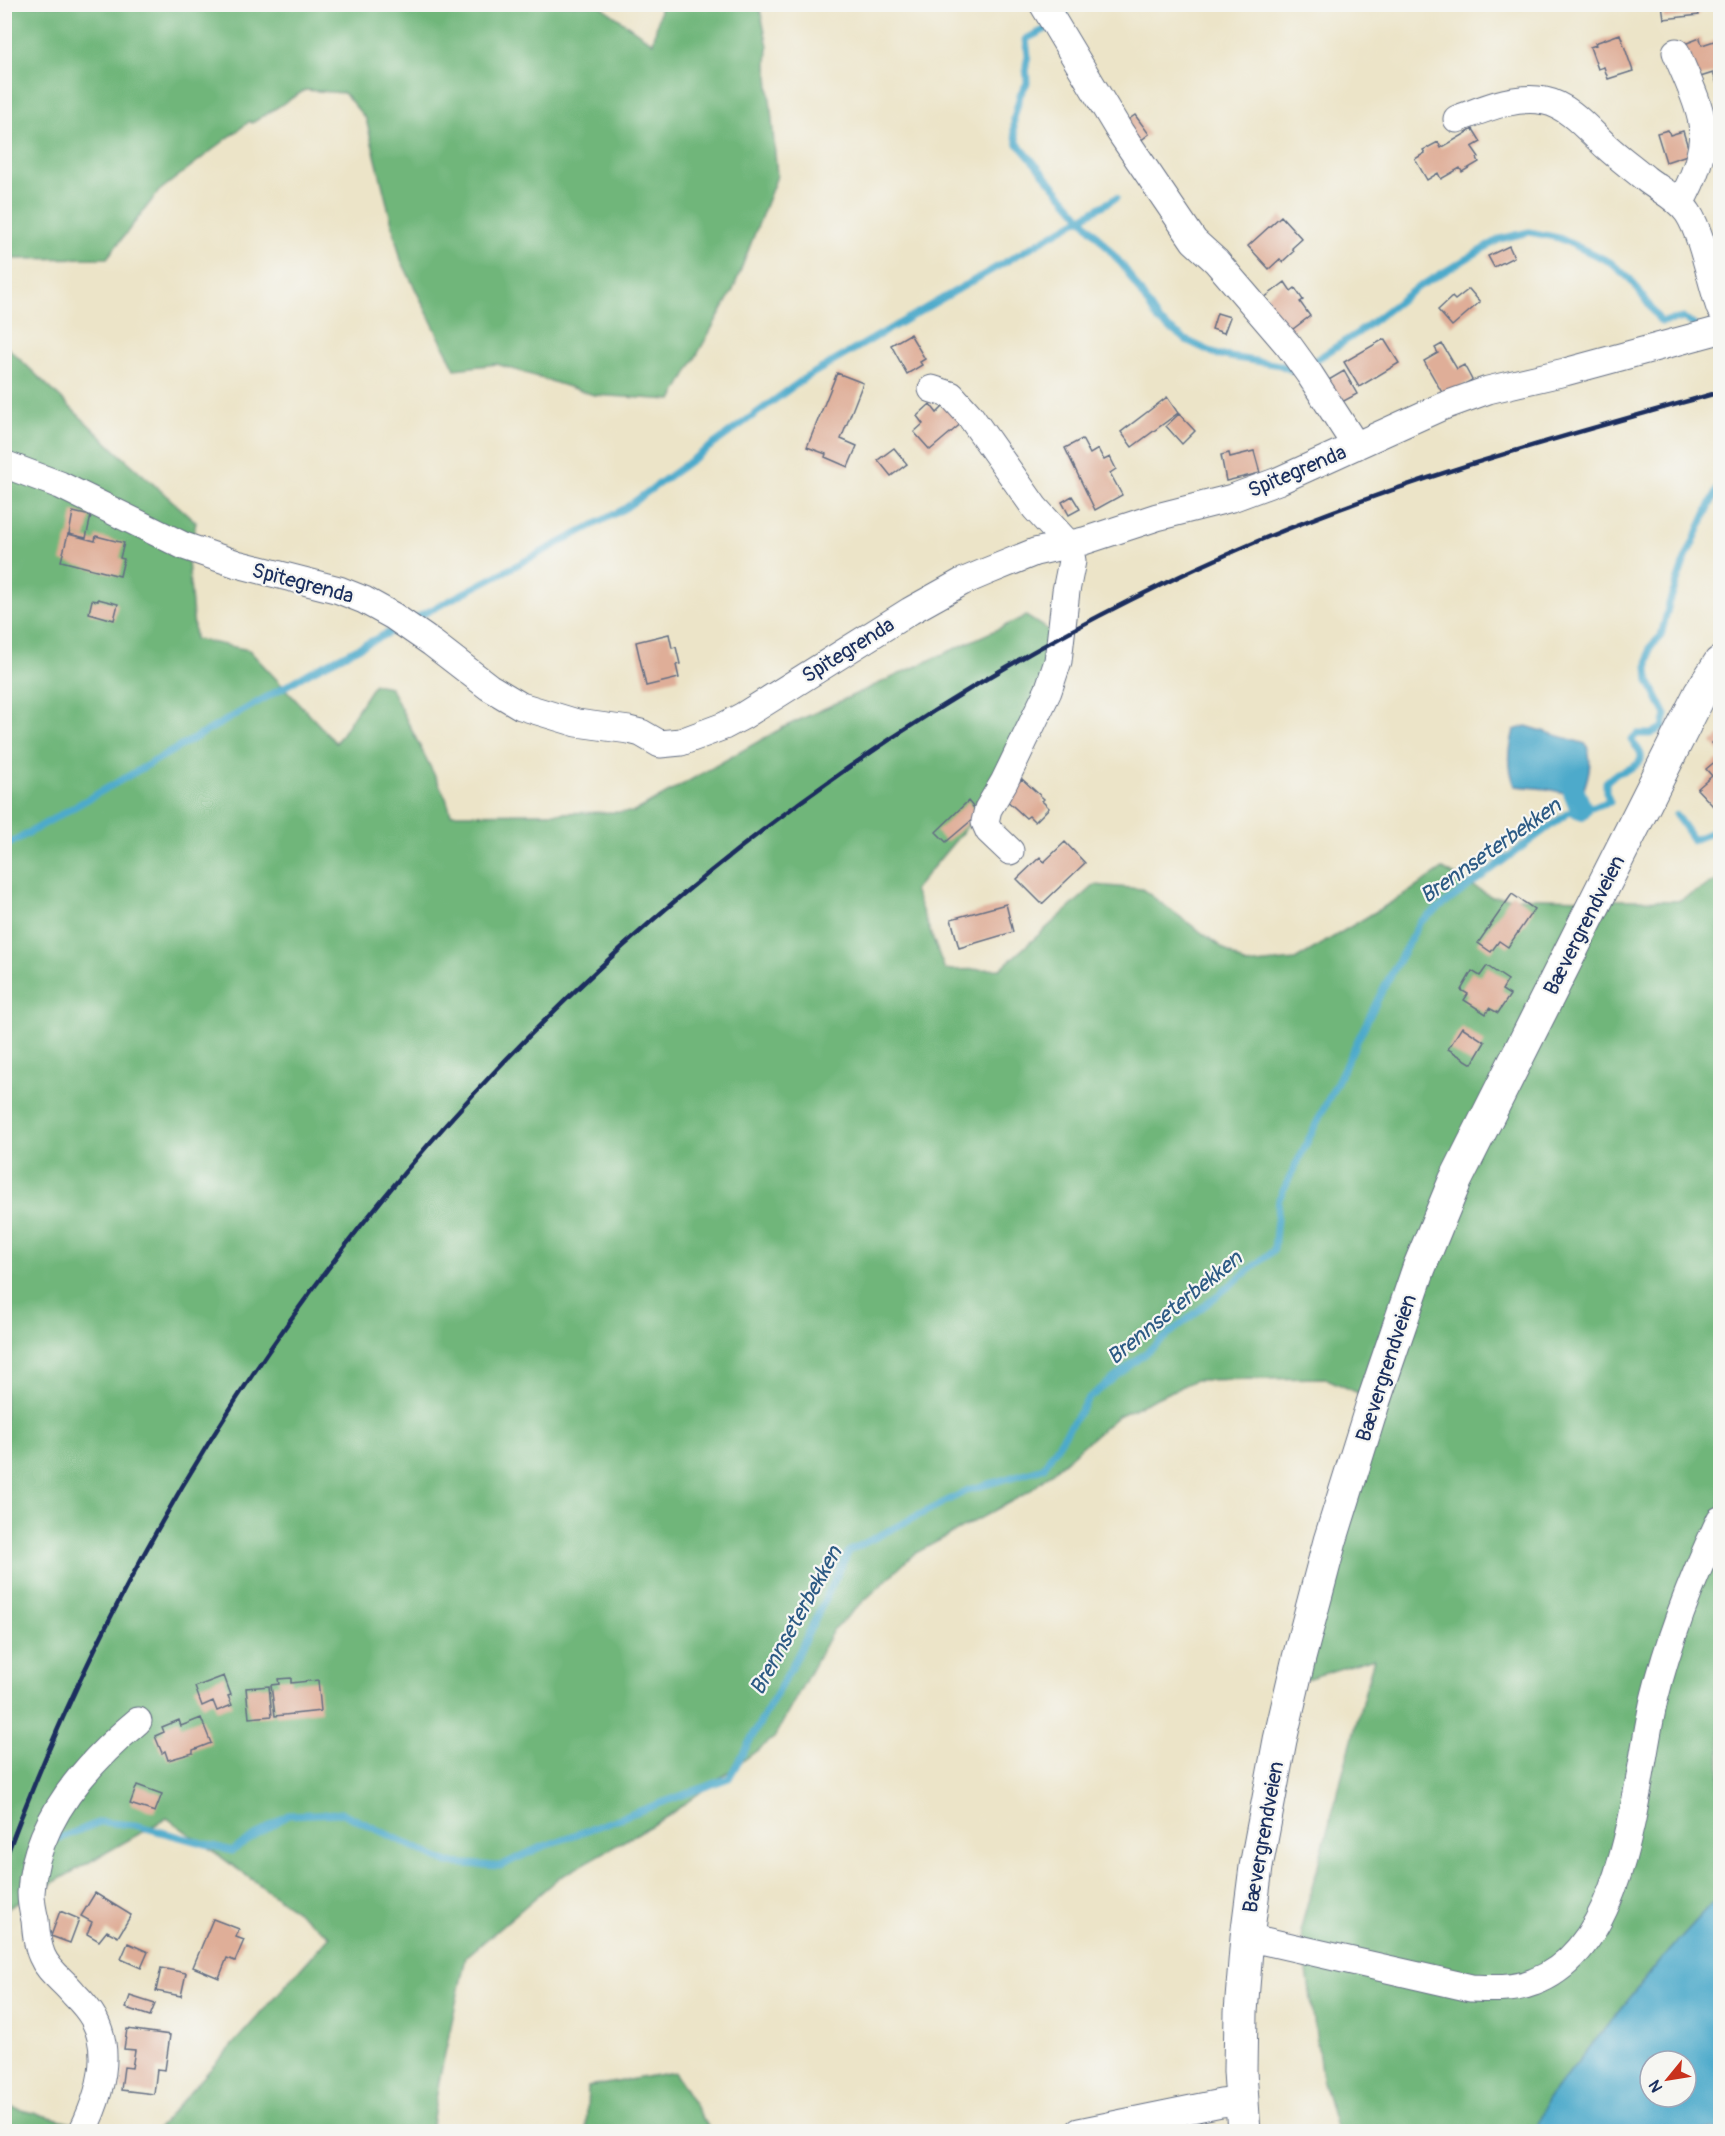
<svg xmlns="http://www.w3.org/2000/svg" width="1725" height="2136" viewBox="0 0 1725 2136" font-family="Pangolin,sans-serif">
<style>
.forest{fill:#70b67a;stroke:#46726c;stroke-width:1.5}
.water{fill:#4daacb;stroke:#346c94;stroke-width:1.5;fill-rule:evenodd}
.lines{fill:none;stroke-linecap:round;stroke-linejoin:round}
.stream{stroke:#4daacb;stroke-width:7}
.canal{stroke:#4daacb;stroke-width:22}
.building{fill:#dfae98}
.minor-casing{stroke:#646e83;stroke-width:29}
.major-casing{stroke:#646e83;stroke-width:35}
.minor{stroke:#fff;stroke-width:27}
.major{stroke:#fff;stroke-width:33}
.rail{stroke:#1b2f5e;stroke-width:4.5}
.labels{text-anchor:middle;stroke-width:4.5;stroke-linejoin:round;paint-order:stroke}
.street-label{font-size:21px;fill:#1b2f5e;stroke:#f6f6f2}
.water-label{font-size:22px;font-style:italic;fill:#2c5a84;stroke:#f6f6f2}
</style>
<rect width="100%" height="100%" fill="#f6f6f2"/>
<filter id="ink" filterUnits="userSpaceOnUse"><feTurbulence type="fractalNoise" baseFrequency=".0167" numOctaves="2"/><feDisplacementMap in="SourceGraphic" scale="12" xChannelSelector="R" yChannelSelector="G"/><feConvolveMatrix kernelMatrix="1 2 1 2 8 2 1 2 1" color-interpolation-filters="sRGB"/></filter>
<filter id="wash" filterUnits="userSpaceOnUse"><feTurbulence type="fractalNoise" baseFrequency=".008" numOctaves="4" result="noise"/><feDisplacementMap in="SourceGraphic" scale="24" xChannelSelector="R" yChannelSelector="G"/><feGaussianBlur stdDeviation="1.35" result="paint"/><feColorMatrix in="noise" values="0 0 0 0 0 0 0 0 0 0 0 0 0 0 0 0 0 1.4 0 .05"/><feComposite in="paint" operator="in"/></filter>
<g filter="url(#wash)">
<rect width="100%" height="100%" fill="#ece4c8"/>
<path class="forest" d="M 4,5 L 599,5 L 653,43 L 661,5 L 759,5 L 768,46 L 767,65 L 777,176 L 733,290 L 672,400 L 594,395 L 497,364 L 455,369 L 401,260 L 366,119 L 344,93 L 305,90 L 252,123 L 250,121 L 159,191 L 107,258 L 5,259 Z
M 4,344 L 114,449 L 196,522 L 188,561 L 195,639 L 249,650 L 336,743 L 374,684 L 390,687 L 446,798 L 451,814 L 634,812 L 784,727 L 1026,616 L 1067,642 L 986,804 L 914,890 L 945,970 L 1000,969 L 1095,885 L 1142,889 L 1246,965 L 1295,960 L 1407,893 L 1443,869 L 1492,897 L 1678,901 L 1720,879 L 1720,1895 L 1664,1956 L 1547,2100 L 1536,2131 L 1337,2131 L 1322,2078 L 1301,1928 L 1374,1658 L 1300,1681 L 1365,1396 L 1325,1378 L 1195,1380 L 1118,1416 L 1029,1492 L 914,1554 L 833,1630 L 774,1738 L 668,1816 L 557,1879 L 466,1957 L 439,2081 L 431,2131 L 155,2131 L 330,1936 L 167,1818 L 5,1910 Z
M 674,2072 L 711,2131 L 586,2131 L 588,2087 Z
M 5,2106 L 107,2131 L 5,2131 Z"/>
<path class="water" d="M 1526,726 L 1586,744 C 1593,760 1589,774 1584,789 L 1569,794 L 1547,789 L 1515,786 C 1507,766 1509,750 1514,730 Z
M 1720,1895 L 1720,2131 L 1536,2131 L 1547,2100 L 1664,1956 ZM 1650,2061 L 1686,2061 L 1686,2097 L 1650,2097 Z"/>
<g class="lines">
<path class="stream" d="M 1063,21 L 1064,21 L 1067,4
M 1050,27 L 1026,39 L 1028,56 L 1026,65 L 1027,83 L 1020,95 L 1014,118 L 1014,130 L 1018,144 L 1124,267 L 1159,321 L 1186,340 L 1218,355 L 1280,365 L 1296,372
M 1308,365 L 1359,332 L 1415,289 L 1500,239 L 1529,232 L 1559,238 L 1610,262 L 1631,280 L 1661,322 L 1684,318 L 1698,328
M 410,621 L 624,509 L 805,378 L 1116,198
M 1676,815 L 1693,840 L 1720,829
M 4,847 L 314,670 L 398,628
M 60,1838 L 100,1822 L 135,1825 L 232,1851 L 288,1815 L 342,1813 L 448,1863 L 500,1866 L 539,1848 L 729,1778 L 792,1666 L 849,1551 L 968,1490 L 1043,1468 L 1088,1399 L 1274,1250 L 1279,1199 L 1383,989 L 1420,922 L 1568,813 L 1610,802 L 1606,792 L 1606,782 C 1610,779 1613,775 1618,773 C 1626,770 1646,765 1640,752 C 1638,747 1633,744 1631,740 L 1637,734 L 1651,734 L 1663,727 L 1666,715 L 1649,681 L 1648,665 L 1650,647 L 1661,636 L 1669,604 L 1684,562 L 1720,483"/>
<path class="canal" d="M 1574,792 L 1581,809"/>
</g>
<g id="blocks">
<path class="building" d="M 1662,4 L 1697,4 L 1699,15 L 1664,19 Z
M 1620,34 L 1633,71 L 1608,79 L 1604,67 L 1598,69 L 1590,47 L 1596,45 L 1595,43 Z
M 1700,38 L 1702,45 L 1720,39 L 1720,83 L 1717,84 L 1713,73 L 1694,79 L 1682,45 Z
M 1135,115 L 1149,134 L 1135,145 L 1121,125 Z
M 1473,129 L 1481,142 L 1472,147 L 1479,157 L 1477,158 L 1479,162 L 1462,172 L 1460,168 L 1441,179 L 1438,173 L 1427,180 L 1415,159 L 1425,153 L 1423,150 L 1438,142 L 1441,148 Z
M 1668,130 L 1670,135 L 1683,131 L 1690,154 L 1666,162 L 1657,133 Z
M 1281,216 L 1302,239 L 1292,248 L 1294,251 L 1282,262 L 1280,259 L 1269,269 L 1248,246 Z
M 1509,246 L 1514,257 L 1494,267 L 1488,256 Z
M 1285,282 L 1291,291 L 1295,288 L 1303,300 L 1300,302 L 1310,316 L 1289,332 L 1264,298 Z
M 1469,289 L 1480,302 L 1452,326 L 1438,310 L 1452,297 L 1455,300 Z
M 1217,313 L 1230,317 L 1224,333 L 1212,329 Z
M 910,334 L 925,359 L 920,362 L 922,365 L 907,374 L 891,345 Z
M 1384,339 L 1399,363 L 1359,387 L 1344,362 Z
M 1442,344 L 1457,369 L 1464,365 L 1472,380 L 1444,396 L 1424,361 L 1438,353 L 1435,348 Z
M 1344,371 L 1357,394 L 1340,403 L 1327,381 Z
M 837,373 L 863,383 L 841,439 L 857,446 L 848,467 L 825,457 L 826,454 L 807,447 Z
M 1167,397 L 1178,413 L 1132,447 L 1121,432 Z
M 947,403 L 963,422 L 930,450 L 914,432 L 923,424 L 917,416 L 930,404 L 937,413 Z
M 1179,414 L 1195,431 L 1182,444 L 1166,426 Z
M 1082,439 L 1090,454 L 1098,449 L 1104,460 L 1110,457 L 1116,469 L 1110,473 L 1122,495 L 1095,510 L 1065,448 Z
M 894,448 L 907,464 L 891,476 L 878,460 Z
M 1254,451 L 1260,473 L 1226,481 L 1221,455 L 1229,453 L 1230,457 Z
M 1072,496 L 1080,509 L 1069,515 L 1062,502 Z
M 73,512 L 91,516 L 86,538 L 69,534 Z
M 68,534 L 95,541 L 96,536 L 124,543 L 120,558 L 124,559 L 120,576 L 61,561 Z
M 98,599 L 118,604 L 114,620 L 89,613 L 92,600 L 98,601 Z
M 669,634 L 672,648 L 676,647 L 680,664 L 676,665 L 679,678 L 646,686 L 636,642 Z
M 1720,735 L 1720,753 L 1712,743 Z
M 1717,760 L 1719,762 L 1720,760 L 1720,799 L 1713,806 L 1697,789 L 1712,776 L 1706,769 Z
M 1022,779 L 1044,799 L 1042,801 L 1049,808 L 1035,822 L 1029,816 L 1026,818 L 1004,798 Z
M 968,801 L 979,814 L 946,842 L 936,832 Z
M 1065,842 L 1085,863 L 1042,904 L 1017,879 L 1040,857 L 1044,862 Z
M 1512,894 L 1534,909 L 1508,947 L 1499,941 L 1491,952 L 1478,943 Z
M 1006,904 L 1013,932 L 959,948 L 951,919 Z
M 1487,966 L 1508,980 L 1502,990 L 1510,995 L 1498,1013 L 1489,1008 L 1486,1014 L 1464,1000 L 1468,994 L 1461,990 L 1472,971 L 1480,976 Z
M 1462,1027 L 1485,1042 L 1472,1064 L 1448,1049 Z
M 224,1676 L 231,1695 L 228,1696 L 232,1705 L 217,1711 L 213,1701 L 202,1706 L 195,1687 Z
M 291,1678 L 291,1683 L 318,1680 L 321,1711 L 275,1716 L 271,1685 L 279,1684 L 278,1679 Z
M 269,1686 L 272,1716 L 249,1718 L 246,1688 Z
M 201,1718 L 211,1743 L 193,1750 L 193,1753 L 168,1760 L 165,1751 L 162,1753 L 155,1736 L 164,1732 L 162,1727 L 179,1720 L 181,1726 Z
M 137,1785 L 162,1794 L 155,1812 L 130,1804 Z
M 95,1893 L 131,1915 L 118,1937 L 107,1931 L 99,1941 L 87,1934 L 92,1922 L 81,1916 Z
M 60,1911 L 79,1919 L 70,1943 L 51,1936 Z
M 213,1919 L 239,1929 L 236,1937 L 244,1940 L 235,1961 L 227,1958 L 219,1978 L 193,1967 Z
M 128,1943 L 148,1952 L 141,1968 L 121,1959 Z
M 161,1968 L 186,1973 L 181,1996 L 156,1991 Z
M 130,1996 L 155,2004 L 150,2016 L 126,2008 Z
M 127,2029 L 170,2035 L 165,2070 L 157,2069 L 154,2094 L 121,2090 L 124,2067 L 132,2068 L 135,2050 L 124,2049 Z"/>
</g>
</g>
<g filter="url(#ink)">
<use href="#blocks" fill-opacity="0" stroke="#646e83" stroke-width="1.5"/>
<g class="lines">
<g class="minor-casing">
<path id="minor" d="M 1043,4 L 1120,132 L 1194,241 L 1216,261 L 1289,346 L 1310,375 L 1356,446
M 1676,52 C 1685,75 1698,99 1702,123 C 1706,149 1693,181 1680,203
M 1457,119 C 1484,109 1515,95 1545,101 C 1570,106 1589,131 1607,147 C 1619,158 1633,168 1646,179 C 1660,190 1678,198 1688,213 C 1702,234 1711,282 1720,308
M 932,389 L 951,395 L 970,416 L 1035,508 L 1069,545 L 1072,561 L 1066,591 L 1058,661 L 1048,691 L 1004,782 L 988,809 L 985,822 L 989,831 L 1010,851
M 4,464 L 60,485 L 184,546 L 237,564 L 339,590 L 364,600 L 393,616 L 432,643 L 489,687 L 521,706 L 577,723 L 629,730 L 641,733 L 660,744 L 681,742 L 724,726 L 743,716 L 910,611 L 962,582 L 988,571 L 1035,552 L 1084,541 L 1157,517 L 1232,498 L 1278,481 L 1441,407 L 1488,390 L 1565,372 L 1720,330
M 1247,1937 L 1471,1988 C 1493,1989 1514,1990 1534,1982 C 1628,1947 1635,1783 1654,1700 C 1669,1638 1693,1577 1720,1520
M 82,2132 C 99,2098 113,2055 94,2019 C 89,2010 81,2001 74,1994 C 64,1981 48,1971 42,1956 C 37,1945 36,1932 35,1920 C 33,1912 31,1902 31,1893 C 34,1822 86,1764 138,1721
M 1079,2132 L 1221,2103 L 1241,2101"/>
</g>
<g class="major-casing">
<path id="major" d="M 1244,2132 L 1240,2071 L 1241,2012 L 1247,1937 L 1256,1867 L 1280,1740 L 1299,1658 L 1330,1541 L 1374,1400 L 1419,1268 L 1455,1181 L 1700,694 L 1720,663"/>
</g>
<use href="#minor" class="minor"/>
<use href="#major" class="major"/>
<path class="rail" d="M 4,1862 C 224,1267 674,790 1258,541 C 1408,478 1564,436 1720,392"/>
</g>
</g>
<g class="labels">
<g class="street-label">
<text transform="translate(1297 471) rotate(-23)" y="7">Spitegrenda</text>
<text transform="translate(303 583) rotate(15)" y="7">Spitegrenda</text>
<text transform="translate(848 650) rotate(-32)" y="7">Spitegrenda</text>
<text transform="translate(1584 925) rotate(-63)" y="7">Bævergrendveien</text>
<text transform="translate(1386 1368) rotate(-72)" y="7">Bævergrendveien</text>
<text transform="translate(1263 1837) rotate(-80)" y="7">Bævergrendveien</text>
</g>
<g class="water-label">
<text transform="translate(1490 850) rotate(-35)" y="8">Brennseterbekken</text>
<text transform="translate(1174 1307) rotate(-39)" y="8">Brennseterbekken</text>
<text transform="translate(795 1620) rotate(-61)" y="8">Brennseterbekken</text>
</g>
</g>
<rect width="1725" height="2136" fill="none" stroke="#f6f6f2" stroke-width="24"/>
<g transform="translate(1668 2079) rotate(240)"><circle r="28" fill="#f6f6f2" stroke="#9ea6b7" stroke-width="1.5"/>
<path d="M0-4.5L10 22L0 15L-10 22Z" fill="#c8321e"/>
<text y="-9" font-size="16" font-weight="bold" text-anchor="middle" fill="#1b2f5e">N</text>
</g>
</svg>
